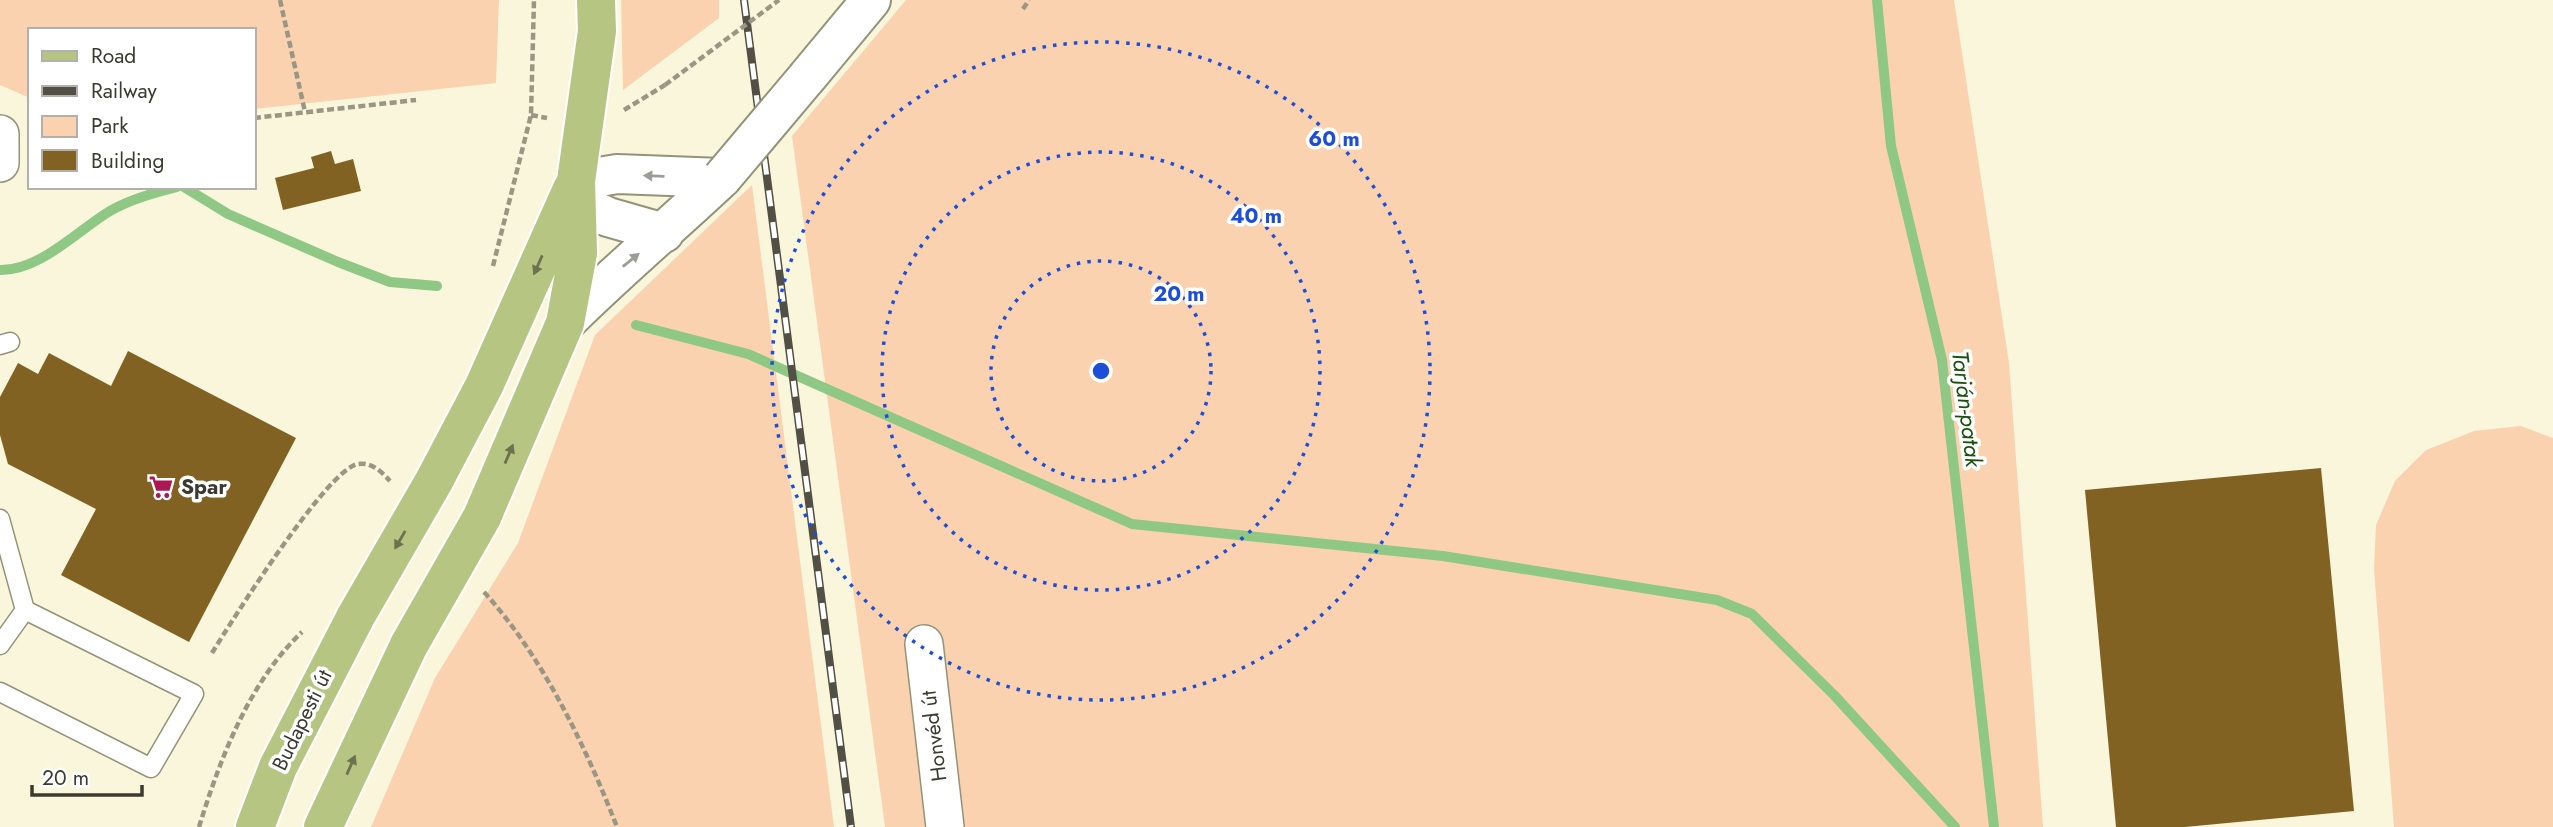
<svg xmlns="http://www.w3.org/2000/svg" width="2553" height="827" viewBox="0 0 2553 827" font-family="Jost,sans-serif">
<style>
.green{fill:#fad2b0}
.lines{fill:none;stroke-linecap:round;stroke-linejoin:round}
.stream{stroke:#8fc885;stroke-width:10}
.building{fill:#816223}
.service-casing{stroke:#95927a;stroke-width:21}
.minor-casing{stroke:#95927a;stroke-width:40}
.secondary-casing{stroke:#95927a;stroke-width:42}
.primary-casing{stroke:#fff;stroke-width:42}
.path{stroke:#999784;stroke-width:4.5;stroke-dasharray:7 3.5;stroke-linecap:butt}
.service{stroke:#fff;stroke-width:18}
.minor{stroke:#fff;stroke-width:37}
.secondary{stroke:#fff;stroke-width:38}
.primary{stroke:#b6c581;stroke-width:38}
.rail-casing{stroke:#525044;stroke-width:8}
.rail{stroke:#fff;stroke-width:5;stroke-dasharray:16;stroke-linecap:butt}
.secondary-bridge-casing{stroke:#95927a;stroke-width:42;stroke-linecap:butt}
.primary-bridge-casing{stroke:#fff;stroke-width:42;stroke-linecap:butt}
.path-bridge{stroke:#999784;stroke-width:4.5;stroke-dasharray:7 3.5;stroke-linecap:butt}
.secondary-bridge{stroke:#fff;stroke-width:38}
.primary-bridge{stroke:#b6c581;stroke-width:38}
.oneway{fill:#9d9c98}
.oneway2{fill:#6c7250}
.ring{fill:none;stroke:#1d4ed8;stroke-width:3.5;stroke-dasharray:3.5 7}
.labels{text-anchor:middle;stroke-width:7;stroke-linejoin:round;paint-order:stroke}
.poi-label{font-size:21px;font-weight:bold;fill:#3b3a30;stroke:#fff;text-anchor:start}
.street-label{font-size:21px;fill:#3b3a30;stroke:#fff}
.water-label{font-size:23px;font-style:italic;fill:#18500d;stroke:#fff}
.centre{fill:#1d4ed8;stroke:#fff;stroke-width:3.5}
.ring-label{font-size:21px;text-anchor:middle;font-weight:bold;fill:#1d4ed8;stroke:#fff;stroke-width:7;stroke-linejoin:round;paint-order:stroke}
</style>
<rect width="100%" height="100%" fill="#f9f6db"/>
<path class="green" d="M 0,0 L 499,0 L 496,83 L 254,109 L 254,30 L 30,30 L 30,98 L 0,85 Z
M 621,0 L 719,0 L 719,18 L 623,90 Z
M 906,0 L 1954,0 L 2009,363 L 2043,827 L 885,827 L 792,136 Z
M 752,185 L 834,827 L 371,827 L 435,678 L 518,543 L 595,335 Z
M 2521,426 L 2553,438 L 2553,827 L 2394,827 L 2374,569 L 2376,525 L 2395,481 L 2426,450 L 2474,431 Z"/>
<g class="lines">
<path class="stream" d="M 1877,0 L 1891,146 L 1942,360 L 1994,827
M 184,187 L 228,214 L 338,262 L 390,282 L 437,286
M 0,270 C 40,271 78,230 110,211 C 131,199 154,193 177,187
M 636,325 L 748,354 L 1132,524 L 1443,556 L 1717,600 L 1752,614 L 1834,695 L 1955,827"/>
</g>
<path class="building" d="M 331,151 L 335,164 L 353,159 L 361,191 L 283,210 L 275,178 L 314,168 L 311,157 Z
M 128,351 L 296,438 L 189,642 L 61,575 L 96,509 L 8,464 L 0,435 L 0,397 L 18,363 L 38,374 L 49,353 L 111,386 Z
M 2321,468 L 2354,811 L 2185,827 L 2116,827 L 2085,490 Z"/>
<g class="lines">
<g class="service-casing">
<path id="service" d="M 0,345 L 10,342
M 0,519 L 25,610 L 0,645
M 0,692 L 151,768 L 194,694 L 25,610"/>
</g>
<g class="minor-casing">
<path id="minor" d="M 0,134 L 0,163
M 924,644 L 945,827"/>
</g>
<g class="secondary-casing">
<path id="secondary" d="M 808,76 L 871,0
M 664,233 L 608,217 L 589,208 L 576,181 L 617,174 L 722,178
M 565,323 C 615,273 670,227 722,178"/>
</g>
<g class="primary-casing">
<path id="primary" d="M 434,481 L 484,386 L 572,189
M 482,517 L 565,323 L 578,253 L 576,181 L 597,31 L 596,0
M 255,827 L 278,767 L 356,616
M 323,827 L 409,645"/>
</g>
<path class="path" d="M 280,0 L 305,112
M 1023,9 L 1029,0
M 624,110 L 665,85
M 531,115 L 547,118
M 254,118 L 416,100
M 493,266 L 531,115 L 534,0
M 484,592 C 543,657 585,745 617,827
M 212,653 C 231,622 328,468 358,464 C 372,462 382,472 390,481
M 199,827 C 220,759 249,682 302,632"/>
<use href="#service" class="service"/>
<use href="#minor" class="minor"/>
<use href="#secondary" class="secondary"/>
<use href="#primary" class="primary"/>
<g class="rail-casing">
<path id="rail" d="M 744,0 L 851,827"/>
</g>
<use href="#rail" class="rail"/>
<g class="secondary-bridge-casing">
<path id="secondary-bridge" d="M 722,178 L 808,76"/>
</g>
<g class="primary-bridge-casing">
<path id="primary-bridge" d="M 356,616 L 434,481
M 409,645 L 482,517"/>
</g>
<path class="path-bridge" d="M 665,85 L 779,0"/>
<use href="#secondary-bridge" class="secondary-bridge"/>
<use href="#primary-bridge" class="primary-bridge"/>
</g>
<defs><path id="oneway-solid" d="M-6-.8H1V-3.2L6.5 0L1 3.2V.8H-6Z" transform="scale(1.75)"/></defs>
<g class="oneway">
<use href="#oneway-solid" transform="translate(654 176) rotate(-178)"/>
<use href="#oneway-solid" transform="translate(631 260) rotate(-39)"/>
</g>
<g class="oneway2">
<use href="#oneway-solid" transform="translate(538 265) rotate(114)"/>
<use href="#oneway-solid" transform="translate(509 454) rotate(-67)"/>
<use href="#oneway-solid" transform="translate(400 540) rotate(120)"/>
<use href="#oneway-solid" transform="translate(351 765) rotate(-66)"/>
</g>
<g class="ring">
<circle cx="1101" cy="371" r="110"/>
<circle cx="1101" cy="371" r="219"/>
<circle cx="1101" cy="371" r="329"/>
</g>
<defs>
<g id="supermarket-bare" transform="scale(1.89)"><path d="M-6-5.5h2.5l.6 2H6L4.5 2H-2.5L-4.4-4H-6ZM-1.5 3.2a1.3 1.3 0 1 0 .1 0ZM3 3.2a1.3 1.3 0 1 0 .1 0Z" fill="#aa1954" stroke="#fff" stroke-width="2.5" paint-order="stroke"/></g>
</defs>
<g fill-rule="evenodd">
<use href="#supermarket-bare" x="161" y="487"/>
</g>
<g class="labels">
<g class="poi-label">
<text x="181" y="494">Spar</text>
</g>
<g class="street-label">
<text transform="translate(302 720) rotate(-64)" y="7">Budapesti út</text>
<text transform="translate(934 736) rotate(-97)" y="7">Honvéd út</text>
</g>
<g class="water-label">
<text transform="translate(1967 409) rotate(83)" y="8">Tarján-patak</text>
</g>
</g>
<circle cx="1101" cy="371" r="10" class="centre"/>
<g class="ring-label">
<text x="1334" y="146">60 m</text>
<text x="1256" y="223">40 m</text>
<text x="1179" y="301">20 m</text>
</g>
<rect x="28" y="28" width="228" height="161" fill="#ffffff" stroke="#b1b0ac" stroke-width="2"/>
<rect x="42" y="51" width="35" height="10" fill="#b6c581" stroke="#b1b0ac" stroke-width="2"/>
<text x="91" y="63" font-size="21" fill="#3b3a30">Road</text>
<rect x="42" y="86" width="35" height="10" fill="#525044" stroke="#b1b0ac" stroke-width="2"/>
<text x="91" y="98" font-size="21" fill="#3b3a30">Railway</text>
<rect x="42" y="116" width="35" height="21" fill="#fad2b0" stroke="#b1b0ac" stroke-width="2"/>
<text x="91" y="133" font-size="21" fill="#3b3a30">Park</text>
<rect x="42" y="150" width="35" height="21" fill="#816223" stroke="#b1b0ac" stroke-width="2"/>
<text x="91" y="168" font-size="21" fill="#3b3a30">Building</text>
<path d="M32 785v10h110v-10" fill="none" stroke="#3b3a30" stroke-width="3.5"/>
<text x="42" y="785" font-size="21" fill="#3b3a30" stroke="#ffffff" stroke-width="5" paint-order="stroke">20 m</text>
</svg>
